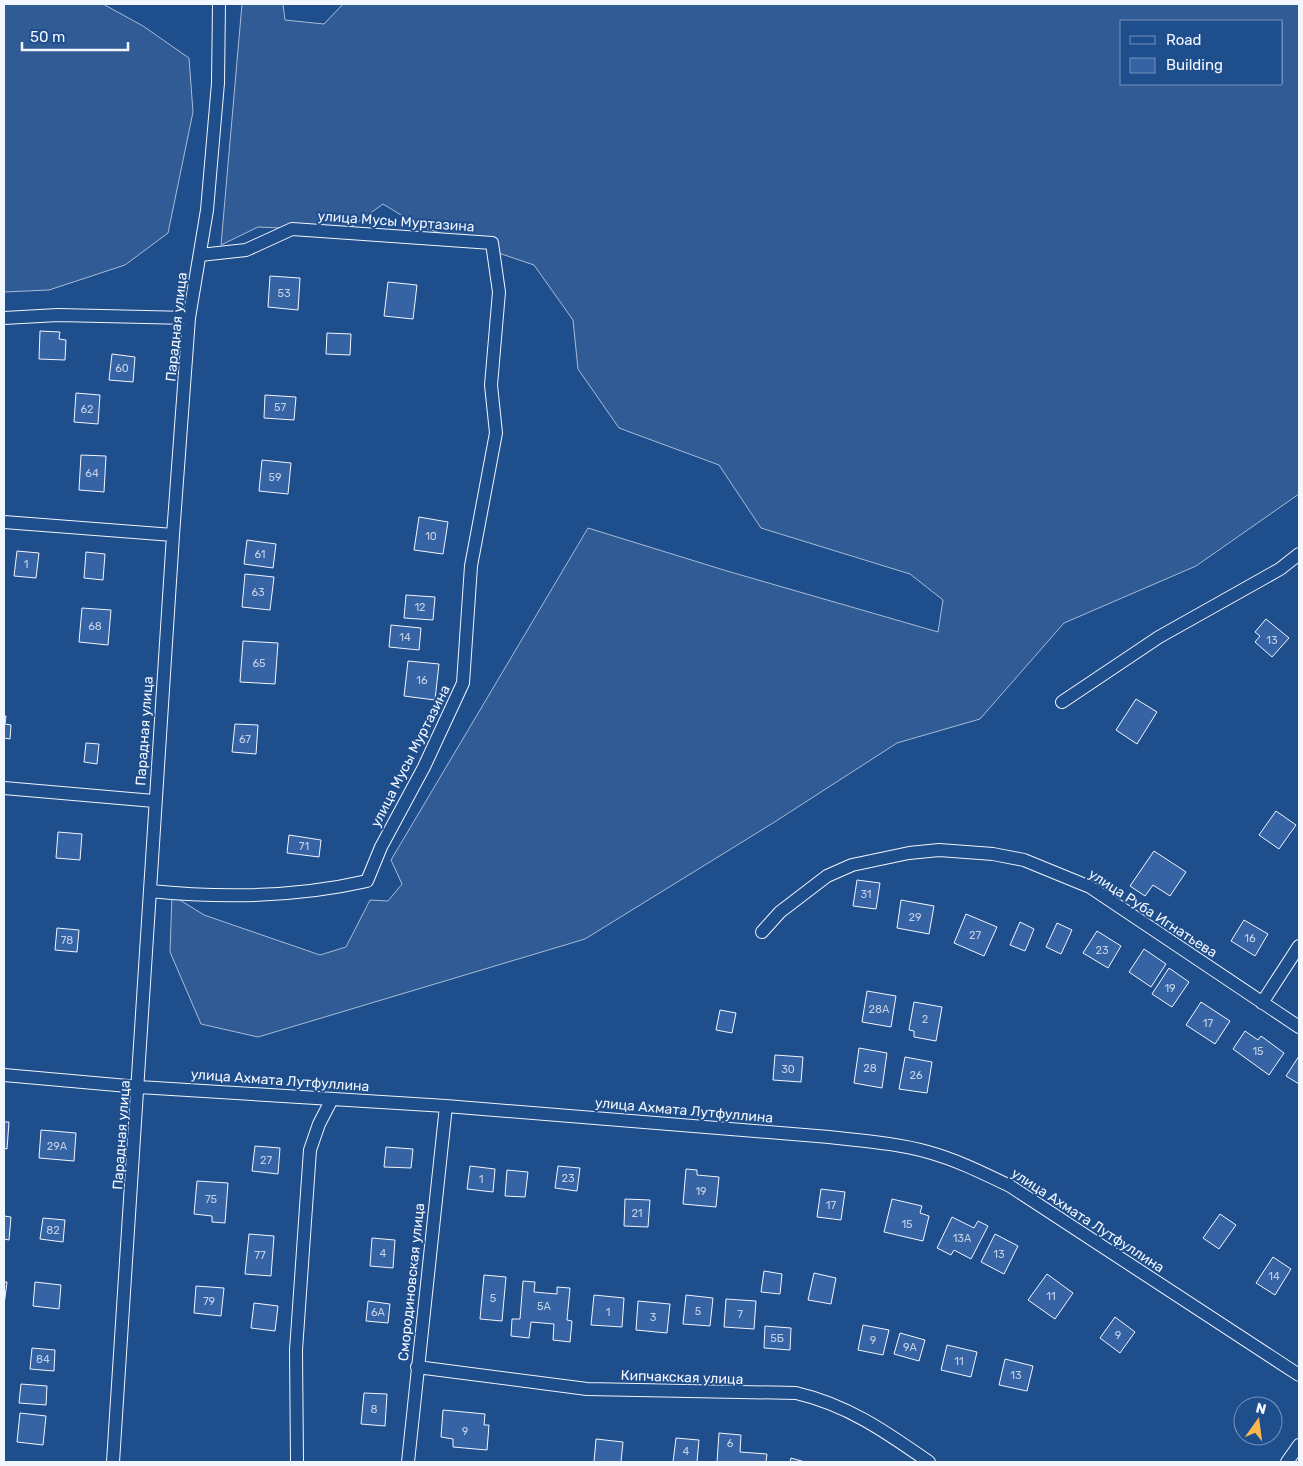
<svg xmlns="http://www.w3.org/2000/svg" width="1303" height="1466" viewBox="0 0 1303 1466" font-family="Rubik,sans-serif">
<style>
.built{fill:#305b95;stroke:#a8bbd7;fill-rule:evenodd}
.building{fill:#3563a3;stroke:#f2f6ff}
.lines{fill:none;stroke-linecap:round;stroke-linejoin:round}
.street-casing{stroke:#f2f6ff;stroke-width:14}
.street{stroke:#1f4e8c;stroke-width:12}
.labels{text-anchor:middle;stroke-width:4;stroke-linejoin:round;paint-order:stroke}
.number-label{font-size:11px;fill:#c3d1e8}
.street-label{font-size:14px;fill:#f2f6ff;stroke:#1f4e8c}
</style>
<rect width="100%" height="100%" fill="#1f4e8c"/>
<path class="built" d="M 4,4 L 103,4 L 143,26 L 189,58 L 193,112 L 168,233 L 125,265 L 49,290 L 4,292 Z
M 242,4 L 283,4 L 285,20 L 324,24 L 343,4 L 1299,4 L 1299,494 L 1196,566 L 1064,623 L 980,719 L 897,743 L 773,823 L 585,939 L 258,1037 L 201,1024 L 170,952 L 172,895 L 204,915 L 320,955 L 346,947 L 370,900 L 388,901 L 402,884 L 391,860 L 588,528 L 727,571 L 938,632 L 943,600 L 910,574 L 761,528 L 719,465 L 619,428 L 578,369 L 573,320 L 534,265 L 419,226 L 383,204 L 351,227 L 331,230 L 258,227 L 221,245 ZM 1122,21 L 1282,21 L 1282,84 L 1122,84 Z"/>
<path class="building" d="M 270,276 L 300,278 L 298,310 L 268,307 Z
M 388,282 L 417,285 L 413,319 L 384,316 Z
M 40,331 L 60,332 L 59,339 L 66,340 L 65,360 L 39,359 Z
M 327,333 L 351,334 L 350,355 L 326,354 Z
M 112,354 L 135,357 L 133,382 L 109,380 Z
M 76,393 L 100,395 L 98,424 L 74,422 Z
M 265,395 L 296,397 L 294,420 L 264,418 Z
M 81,455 L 106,456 L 104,492 L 79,490 Z
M 262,460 L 291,463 L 288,494 L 259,491 Z
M 419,517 L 448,522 L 443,554 L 414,550 Z
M 247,540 L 276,544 L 273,568 L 244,564 Z
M 17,551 L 39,553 L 36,578 L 14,576 Z
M 86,552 L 105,554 L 103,580 L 84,578 Z
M 245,574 L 274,577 L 270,610 L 242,607 Z
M 406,595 L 435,597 L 433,620 L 404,618 Z
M 82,608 L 111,610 L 108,645 L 79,642 Z
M 1266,619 L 1289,638 L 1272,657 L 1255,642 L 1260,636 L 1255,632 Z
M 391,625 L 421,628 L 419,650 L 389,647 Z
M 243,641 L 278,643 L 275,684 L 240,682 Z
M 408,661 L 439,664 L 435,700 L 404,696 Z
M 1136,699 L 1157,712 L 1137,744 L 1116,730 Z
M 4,716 L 6,716 L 5,724 L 11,725 L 10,739 L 4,738 Z
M 235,724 L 258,725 L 256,754 L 232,752 Z
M 86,743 L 99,744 L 97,764 L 84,762 Z
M 1276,811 L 1296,825 L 1279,849 L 1259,835 Z
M 58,832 L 82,834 L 80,860 L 56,858 Z
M 289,835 L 321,840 L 319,857 L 287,853 Z
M 1154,851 L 1186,872 L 1170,896 L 1153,885 L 1145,896 L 1130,886 Z
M 857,880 L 880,883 L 876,909 L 853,906 Z
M 901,900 L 934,906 L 929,934 L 897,928 Z
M 966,914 L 997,927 L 984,956 L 954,943 Z
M 1244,920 L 1268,934 L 1255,956 L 1231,941 Z
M 1020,922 L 1034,929 L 1025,951 L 1010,945 Z
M 1057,923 L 1072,930 L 1061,954 L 1046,947 Z
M 57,928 L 79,930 L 77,952 L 55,950 Z
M 1097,931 L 1121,946 L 1108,968 L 1083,953 Z
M 1144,949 L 1166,964 L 1151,987 L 1129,972 Z
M 1169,968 L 1189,982 L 1172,1007 L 1152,994 Z
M 867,991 L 896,996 L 891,1027 L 862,1022 Z
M 914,1002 L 942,1007 L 936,1041 L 914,1037 L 914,1031 L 909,1030 Z
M 1201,1002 L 1230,1021 L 1215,1044 L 1186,1025 Z
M 720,1010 L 736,1013 L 732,1033 L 716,1030 Z
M 1245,1031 L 1258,1040 L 1261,1036 L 1284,1053 L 1269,1075 L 1233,1049 Z
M 859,1048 L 887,1053 L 882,1088 L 854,1083 Z
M 775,1055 L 803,1057 L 801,1082 L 773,1080 Z
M 1299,1056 L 1299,1084 L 1286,1076 Z
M 905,1057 L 932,1062 L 927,1093 L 899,1089 Z
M 4,1122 L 9,1122 L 7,1149 L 4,1148 Z
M 41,1130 L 76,1133 L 74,1161 L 39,1158 Z
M 255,1146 L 280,1148 L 278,1174 L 252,1171 Z
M 386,1147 L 413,1149 L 411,1168 L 384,1167 Z
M 470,1166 L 495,1169 L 493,1192 L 467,1189 Z
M 558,1166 L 580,1168 L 577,1191 L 555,1188 Z
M 686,1169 L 697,1170 L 697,1175 L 719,1177 L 716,1207 L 683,1204 Z
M 507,1170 L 528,1172 L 525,1197 L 505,1196 Z
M 197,1181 L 228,1183 L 225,1223 L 212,1222 L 212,1216 L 194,1214 Z
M 821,1189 L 845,1192 L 841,1220 L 817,1217 Z
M 625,1199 L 650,1200 L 648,1227 L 624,1226 Z
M 892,1199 L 922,1206 L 920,1213 L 929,1216 L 923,1241 L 884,1232 Z
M 1220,1214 L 1236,1225 L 1219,1249 L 1203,1238 Z
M 4,1216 L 11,1217 L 9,1240 L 4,1239 Z
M 952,1217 L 974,1228 L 978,1221 L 988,1226 L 971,1259 L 954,1250 L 951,1255 L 937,1248 Z
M 43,1218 L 65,1220 L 63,1242 L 40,1239 Z
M 249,1234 L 274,1236 L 271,1276 L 245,1274 Z
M 995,1234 L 1018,1246 L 1004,1274 L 981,1262 Z
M 372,1238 L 395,1240 L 393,1268 L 370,1266 Z
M 1273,1257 L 1291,1269 L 1275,1295 L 1256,1283 Z
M 764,1271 L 782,1274 L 780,1294 L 761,1292 Z
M 814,1273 L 836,1278 L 831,1304 L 808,1300 Z
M 1047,1274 L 1073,1293 L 1055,1319 L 1028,1300 Z
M 484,1275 L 506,1277 L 502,1321 L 480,1319 Z
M 523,1281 L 535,1282 L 534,1292 L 557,1294 L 557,1287 L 570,1288 L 567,1320 L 572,1321 L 570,1342 L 553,1340 L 554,1324 L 531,1322 L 529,1338 L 511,1336 L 512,1319 L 520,1319 Z
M 4,1282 L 7,1282 L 4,1305 Z
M 35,1282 L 61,1285 L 59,1309 L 33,1306 Z
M 196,1286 L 224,1288 L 221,1316 L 194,1313 Z
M 594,1295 L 624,1298 L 622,1327 L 591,1325 Z
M 686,1295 L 713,1298 L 710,1326 L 683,1324 Z
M 726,1299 L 756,1301 L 754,1329 L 724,1327 Z
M 368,1301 L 390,1304 L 388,1323 L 366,1321 Z
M 638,1301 L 670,1304 L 667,1333 L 636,1330 Z
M 254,1303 L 278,1306 L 275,1331 L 251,1328 Z
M 1115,1317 L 1135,1332 L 1120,1353 L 1100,1338 Z
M 863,1325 L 889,1330 L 883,1355 L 858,1350 Z
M 765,1326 L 791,1328 L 790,1350 L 764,1348 Z
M 900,1333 L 925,1340 L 919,1361 L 894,1354 Z
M 947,1345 L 977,1352 L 971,1377 L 941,1370 Z
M 32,1348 L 55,1350 L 54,1371 L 30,1369 Z
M 1005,1359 L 1033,1366 L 1027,1391 L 999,1385 Z
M 21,1384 L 47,1386 L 46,1405 L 19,1403 Z
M 364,1393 L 387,1394 L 385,1426 L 361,1424 Z
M 443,1410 L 485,1414 L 484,1425 L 489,1425 L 487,1450 L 453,1447 L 453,1439 L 441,1437 Z
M 20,1413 L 46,1416 L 43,1445 L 17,1442 Z
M 719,1433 L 741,1435 L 740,1452 L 767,1454 L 766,1462 L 717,1462 Z
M 676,1438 L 699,1440 L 697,1462 L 673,1462 Z
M 596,1439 L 623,1442 L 621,1462 L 594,1462 Z
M 791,1458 L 805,1462 L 790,1462 Z"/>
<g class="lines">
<g class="street-casing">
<path id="street" d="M 4,318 L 58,315 L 189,318
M 4,522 L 173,535
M 1062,702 L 1159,637 L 1280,569 L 1299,554
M 4,788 L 154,801
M 150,891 C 220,898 298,897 367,881 L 381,847 L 424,767 L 463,683 L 471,566 L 496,433 L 491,385 L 499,292 L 492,243 L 292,229 L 246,250 L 200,255
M 762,932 L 780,912 L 827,876 L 852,865 L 909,853 L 939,850 L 993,854 L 1024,860 L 1090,887 L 1299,1027
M 1262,1003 L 1299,946
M 4,1075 L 139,1087 L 446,1106 L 829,1137 C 862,1141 896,1143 928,1152 C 957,1160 983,1173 1010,1186 L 1299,1375
M 417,1367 L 587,1389 L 796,1393 C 848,1405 886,1432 929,1462
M 113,1462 L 173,535 L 189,318 L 207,210 L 218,83 L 219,4
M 297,1462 L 296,1350 L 310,1150 L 319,1124 L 332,1099
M 408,1462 L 446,1106
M 1287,1462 L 1299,1445"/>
</g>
<use href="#street" class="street"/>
</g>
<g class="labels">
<g class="number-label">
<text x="284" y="297">53</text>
<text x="122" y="372">60</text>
<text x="280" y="411">57</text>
<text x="87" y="413">62</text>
<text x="92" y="477">64</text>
<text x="275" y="481">59</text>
<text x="431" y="540">10</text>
<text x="260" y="558">61</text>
<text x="26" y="568">1</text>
<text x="258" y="596">63</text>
<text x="420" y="611">12</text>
<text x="95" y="630">68</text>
<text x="405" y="641">14</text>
<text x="1272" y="644">13</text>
<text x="259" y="667">65</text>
<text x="422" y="684">16</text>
<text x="245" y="743">67</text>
<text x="304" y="850">71</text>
<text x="866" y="898">31</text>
<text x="915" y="921">29</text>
<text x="975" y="939">27</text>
<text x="1250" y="942">16</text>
<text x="67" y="944">78</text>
<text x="1102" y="954">23</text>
<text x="1170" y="992">19</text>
<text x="879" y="1013">28А</text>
<text x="925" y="1023">2</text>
<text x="1208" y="1027">17</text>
<text x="1258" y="1055">15</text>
<text x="870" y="1072">28</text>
<text x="788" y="1073">30</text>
<text x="916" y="1079">26</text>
<text x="57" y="1150">29А</text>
<text x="266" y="1164">27</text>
<text x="568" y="1182">23</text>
<text x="481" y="1183">1</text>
<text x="701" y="1195">19</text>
<text x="211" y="1203">75</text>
<text x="831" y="1209">17</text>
<text x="637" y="1217">21</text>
<text x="907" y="1228">15</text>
<text x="53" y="1234">82</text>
<text x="962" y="1242">13А</text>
<text x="383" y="1257">4</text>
<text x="999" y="1258">13</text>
<text x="260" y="1259">77</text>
<text x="1274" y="1280">14</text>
<text x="1051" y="1300">11</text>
<text x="493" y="1302">5</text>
<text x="209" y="1305">79</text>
<text x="544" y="1310">5А</text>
<text x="698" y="1315">5</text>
<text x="378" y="1316">6А</text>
<text x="608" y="1316">1</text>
<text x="740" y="1318">7</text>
<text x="653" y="1321">3</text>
<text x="1118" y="1339">9</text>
<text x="777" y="1342">5Б</text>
<text x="873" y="1344">9</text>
<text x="910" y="1351">9А</text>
<text x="43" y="1363">84</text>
<text x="959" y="1365">11</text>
<text x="1016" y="1379">13</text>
<text x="374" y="1413">8</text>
<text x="465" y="1435">9</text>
<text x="730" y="1447">6</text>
<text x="686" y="1455">4</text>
</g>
<g class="street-label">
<text transform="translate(396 221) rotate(4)" y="5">улица Мусы Муртазина</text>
<text transform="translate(176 327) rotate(-84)" y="5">Парадная улица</text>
<text transform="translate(144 731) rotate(-86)" y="5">Парадная улица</text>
<text transform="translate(410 756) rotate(-63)" y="5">улица Мусы Муртазина</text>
<text transform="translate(1153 913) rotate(33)" y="5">улица Руба Игнатьева</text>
<text transform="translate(280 1080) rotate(4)" y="5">улица Ахмата Лутфуллина</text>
<text transform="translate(684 1110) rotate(5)" y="5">улица Ахмата Лутфуллина</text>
<text transform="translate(121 1135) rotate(-86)" y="5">Парадная улица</text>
<text transform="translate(1088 1220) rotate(33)" y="5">улица Ахмата Лутфуллина</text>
<text transform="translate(411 1282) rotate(-84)" y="5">Смородиновская улица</text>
<text transform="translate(682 1377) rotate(2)" y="5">Кипчакская улица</text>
</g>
</g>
<rect width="1303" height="1466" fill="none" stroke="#f2f6ff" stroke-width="10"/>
<rect x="1120" y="20" width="162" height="65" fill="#1f4e8c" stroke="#7391ba"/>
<rect x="1130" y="36" width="25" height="8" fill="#1f4e8c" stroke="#7391ba"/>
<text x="1166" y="45" font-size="15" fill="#f2f6ff">Road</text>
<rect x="1130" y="58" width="25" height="15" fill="#3563a3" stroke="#7391ba"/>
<text x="1166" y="70" font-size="15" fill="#f2f6ff">Building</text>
<g transform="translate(1258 1421) rotate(14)"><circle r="24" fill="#1f4e8c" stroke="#7391ba"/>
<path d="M0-4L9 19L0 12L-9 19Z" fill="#ffb74d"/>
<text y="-8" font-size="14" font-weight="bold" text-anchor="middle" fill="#f2f6ff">N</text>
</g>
<path d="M22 42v8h106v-8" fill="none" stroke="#f2f6ff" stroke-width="2.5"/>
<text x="30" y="42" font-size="15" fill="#f2f6ff" stroke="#1f4e8c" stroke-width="4" paint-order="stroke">50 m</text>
</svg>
